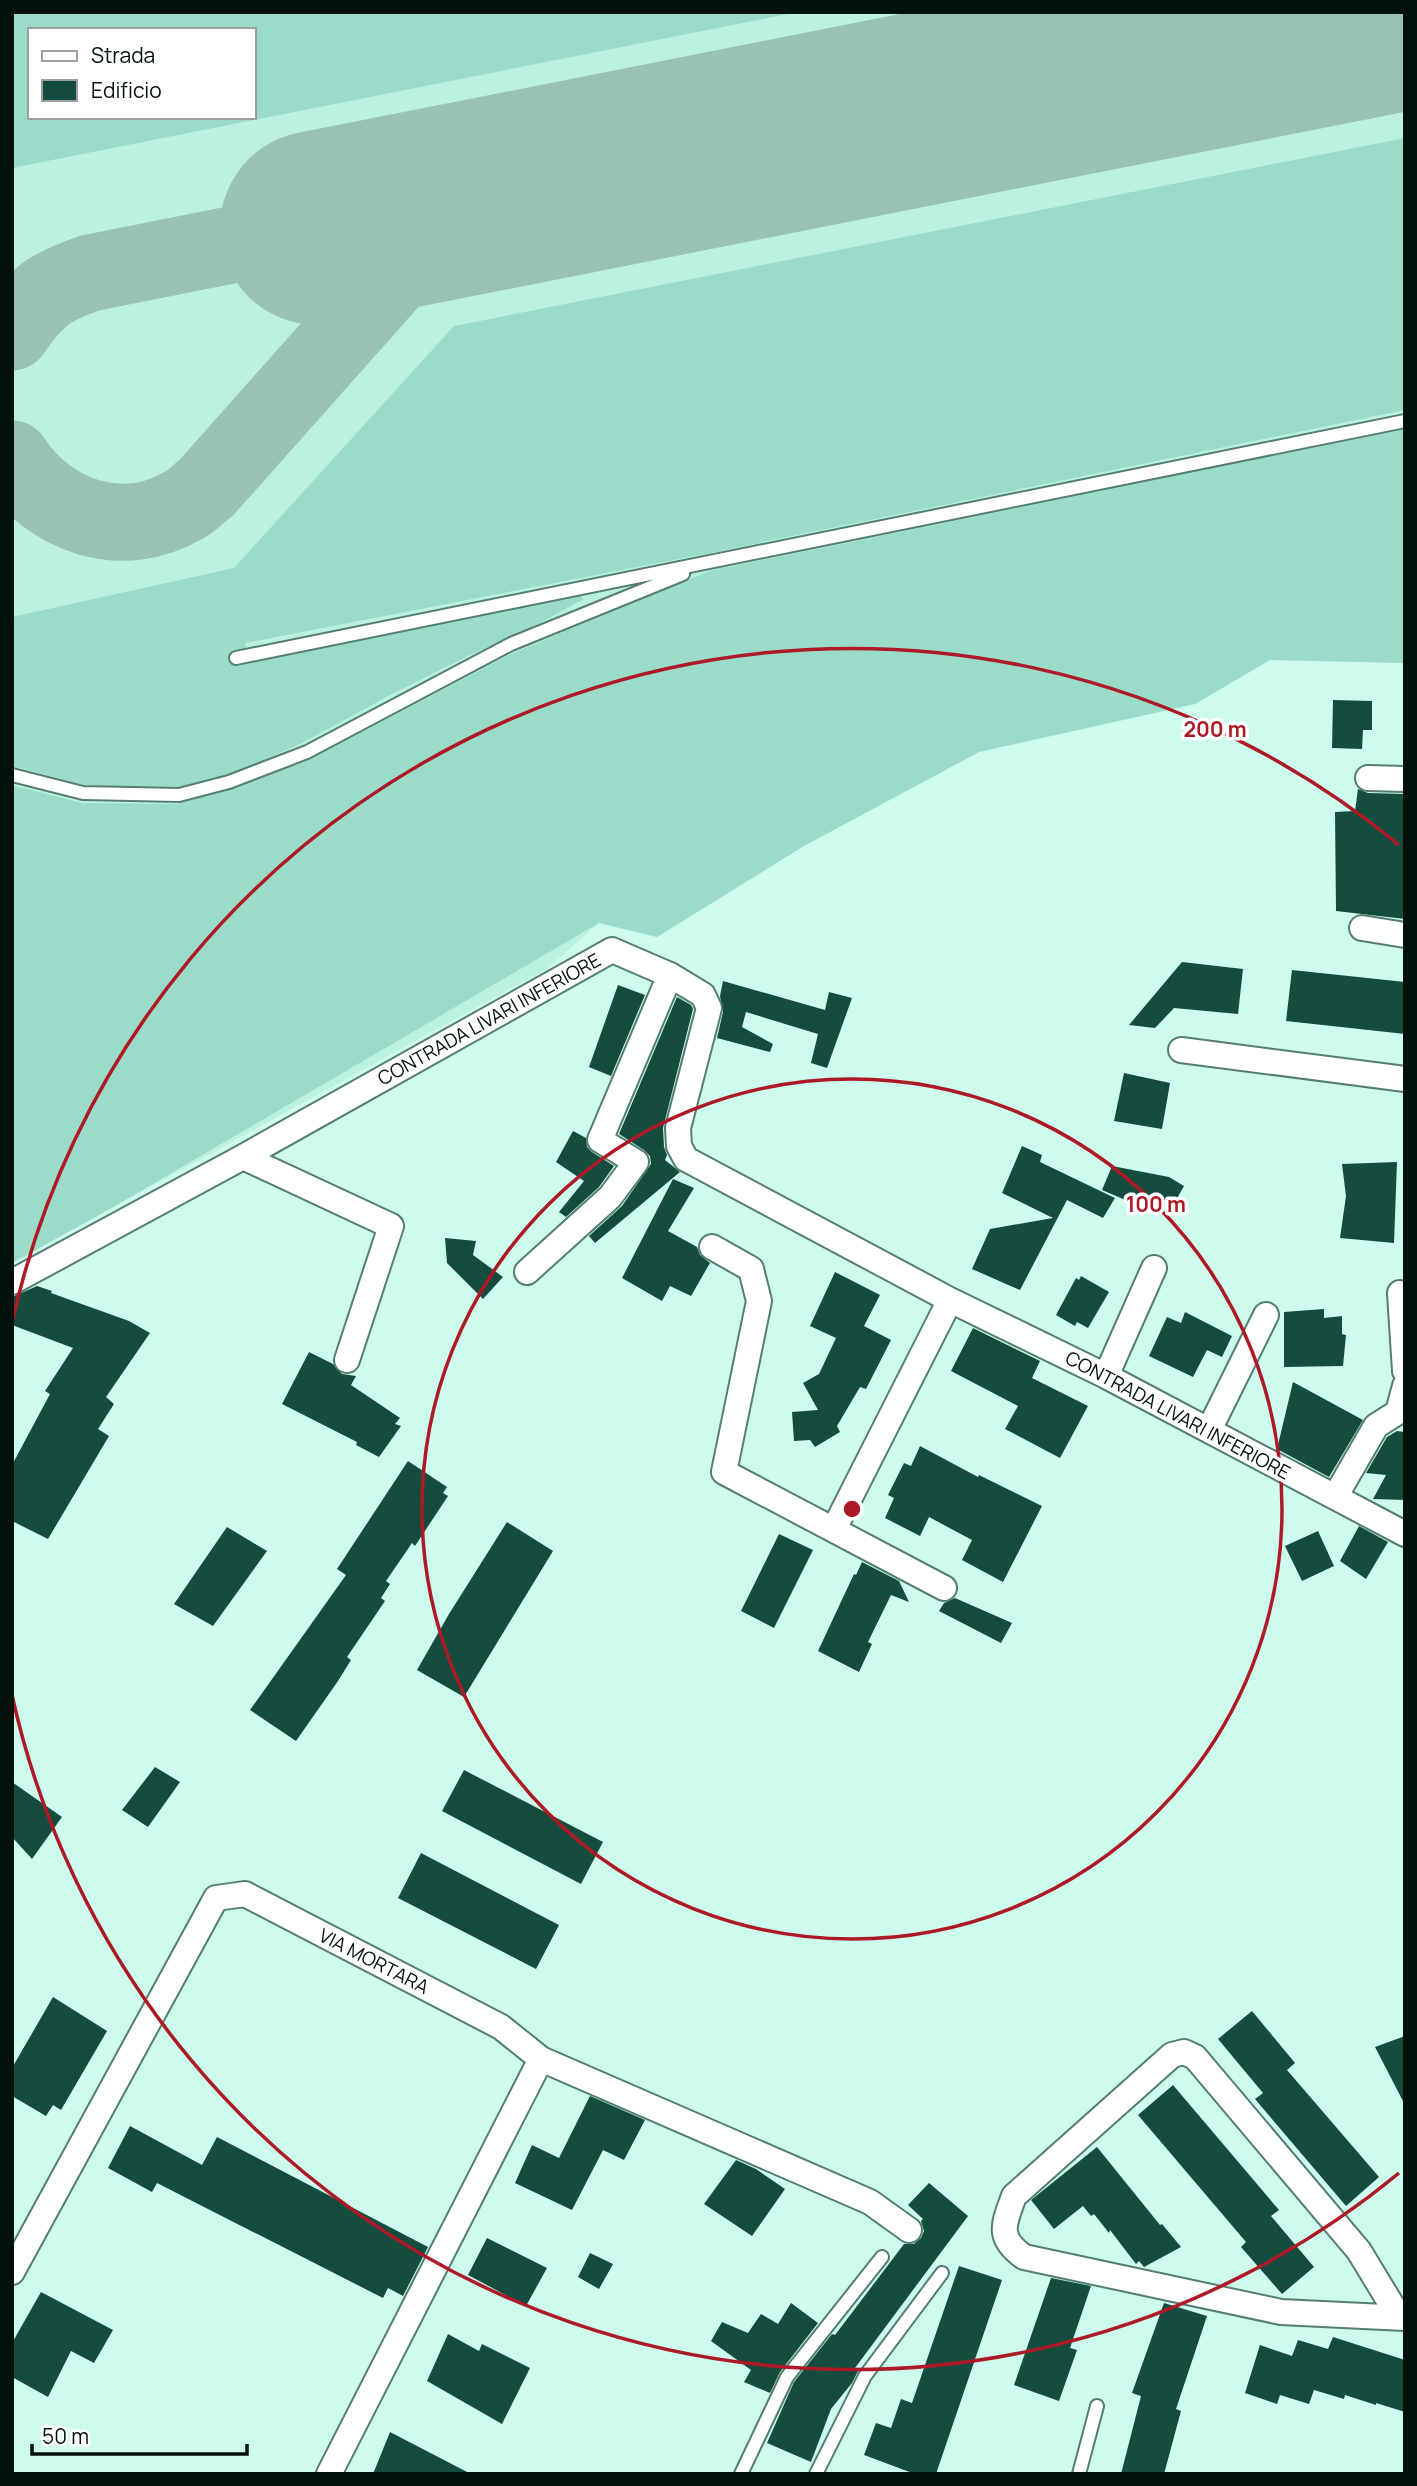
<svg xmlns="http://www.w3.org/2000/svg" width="1417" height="2486" viewBox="0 0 1417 2486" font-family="Manrope,sans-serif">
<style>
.built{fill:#bbf1e0;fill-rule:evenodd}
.grass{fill:#9adcc9;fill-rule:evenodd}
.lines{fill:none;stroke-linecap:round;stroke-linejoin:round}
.taxiway{stroke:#9bc1b6;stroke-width:77}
.runway{stroke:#9bc1b6;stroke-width:194}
.building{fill:#144d40}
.lane-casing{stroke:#557e72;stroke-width:16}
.street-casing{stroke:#557e72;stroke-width:28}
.lane{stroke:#fff;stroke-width:12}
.street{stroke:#fff;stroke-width:24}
.ring{fill:none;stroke:#ad1925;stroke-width:3.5}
.labels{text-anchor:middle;stroke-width:7;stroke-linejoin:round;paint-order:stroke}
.street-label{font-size:19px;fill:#03110d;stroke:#fff}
.centre{fill:#ad1925;stroke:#fff;stroke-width:3.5}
.ring-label{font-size:21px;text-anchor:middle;font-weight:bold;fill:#ad1925;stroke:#fff;stroke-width:7;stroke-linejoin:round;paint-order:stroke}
</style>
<rect width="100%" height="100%" fill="#cdfbed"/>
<path class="built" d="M 12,12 L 1405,12 L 1405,663 L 1270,660 L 1195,704 L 979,752 L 804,846 L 657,937 L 599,923 L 548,968 L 12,1263 ZM 30,30 L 254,30 L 254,117 L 30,117 Z"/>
<path class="grass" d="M 12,12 L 798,12 L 12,168 ZM 30,30 L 254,30 L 254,117 L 30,117 Z
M 1405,138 L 1405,410 L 710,553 L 245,643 L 249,662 L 574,596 L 581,596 L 584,599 L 523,632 L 474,653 L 394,693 L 302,743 L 229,776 L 178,790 L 84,785 L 12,766 L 12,617 L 234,568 L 454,326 Z
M 1405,429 L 1405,663 L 1270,660 L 1195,704 L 979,752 L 804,846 L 657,937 L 599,923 L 110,1209 L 12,1263 L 12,785 L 82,803 L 177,804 L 309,760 L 511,654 L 709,571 Z"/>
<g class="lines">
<path class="taxiway" d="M 12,332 C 36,296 50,287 90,273 L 317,228
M 12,459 C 49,516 122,542 184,505 C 192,501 199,493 206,488 L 423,244 L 466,210 L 514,189"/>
<path class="runway" d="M 317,228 L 1405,13"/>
</g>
<path class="building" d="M 1333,700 L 1372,701 L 1372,730 L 1363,730 L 1362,749 L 1332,748 Z
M 1358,789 L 1368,793 L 1405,794 L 1405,919 L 1336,911 L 1335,812 L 1355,811 Z
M 1182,962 L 1243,969 L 1238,1014 L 1174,1008 L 1155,1028 L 1129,1025 Z
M 1292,970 L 1405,982 L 1405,1034 L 1286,1021 Z
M 723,981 L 825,1010 L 829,992 L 852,998 L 827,1068 L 811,1063 L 818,1034 L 746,1012 L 742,1027 L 773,1044 L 770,1052 L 717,1038 L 723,1012 L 720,996 Z
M 618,985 L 645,995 L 611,1076 L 589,1067 Z
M 677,997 L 691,1005 L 693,1009 L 663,1128 L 664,1147 L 667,1155 L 665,1160 L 680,1172 L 595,1243 L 589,1236 L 622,1206 L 651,1164 L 650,1156 L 644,1150 L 619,1134 Z
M 1124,1073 L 1170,1083 L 1162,1129 L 1114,1121 Z
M 573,1131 L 586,1138 L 587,1147 L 592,1152 L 614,1166 L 599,1187 L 566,1217 L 559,1212 L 584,1181 L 556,1162 Z
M 1022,1146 L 1042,1155 L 1040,1162 L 1115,1198 L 1103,1218 L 1067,1200 L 1020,1290 L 972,1269 L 990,1229 L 1053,1218 L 1002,1193 Z
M 1397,1162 L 1394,1243 L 1340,1238 L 1346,1196 L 1342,1164 Z
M 1112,1166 L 1169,1177 L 1184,1186 L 1171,1209 L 1156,1202 L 1151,1211 L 1102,1190 Z
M 673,1179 L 694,1188 L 668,1231 L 697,1247 L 700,1255 L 710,1263 L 691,1296 L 670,1286 L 662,1301 L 622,1278 Z
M 445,1238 L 476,1241 L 473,1255 L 503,1277 L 483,1299 L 447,1263 Z
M 835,1272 L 880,1295 L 864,1326 L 891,1340 L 866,1389 L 860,1387 L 837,1426 L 840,1432 L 815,1447 L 810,1440 L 794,1441 L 792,1412 L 818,1410 L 803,1383 L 819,1374 L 836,1338 L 810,1326 Z
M 1081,1276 L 1109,1292 L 1088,1328 L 1077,1322 L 1075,1326 L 1056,1315 L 1076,1278 L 1079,1280 Z
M 37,1286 L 52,1291 L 51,1293 L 129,1321 L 150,1333 L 106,1397 L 114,1404 L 98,1429 L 109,1436 L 48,1539 L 12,1521 L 12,1465 L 50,1394 L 45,1391 L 73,1348 L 12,1325 L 12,1297 Z
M 1324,1309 L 1324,1318 L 1342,1316 L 1342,1334 L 1346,1335 L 1343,1366 L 1284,1367 L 1284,1312 Z
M 1185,1312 L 1232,1336 L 1222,1357 L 1207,1350 L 1193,1377 L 1149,1356 L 1167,1317 L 1181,1323 Z
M 973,1328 L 1040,1361 L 1032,1378 L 1088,1406 L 1060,1458 L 1005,1429 L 1018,1406 L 951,1371 Z
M 309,1352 L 333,1364 L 342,1374 L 356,1376 L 351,1385 L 400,1418 L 395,1424 L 401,1426 L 379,1457 L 356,1445 L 357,1442 L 282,1404 Z
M 1293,1382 L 1363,1420 L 1329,1477 L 1277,1449 Z
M 1397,1431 L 1405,1432 L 1405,1500 L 1373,1499 L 1386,1475 L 1366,1473 L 1387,1437 Z
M 920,1446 L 978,1477 L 979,1475 L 1042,1506 L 1003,1582 L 962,1560 L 972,1540 L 929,1517 L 920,1536 L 885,1518 L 894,1498 L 888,1495 L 904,1463 L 911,1466 Z
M 408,1461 L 447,1487 L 443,1493 L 448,1496 L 415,1546 L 412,1543 L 386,1581 L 390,1584 L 381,1598 L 385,1601 L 347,1657 L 351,1660 L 338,1681 L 296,1741 L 250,1710 L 346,1575 L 337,1569 Z
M 507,1522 L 553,1551 L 464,1697 L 417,1670 L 449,1614 Z
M 1359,1526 L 1388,1542 L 1366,1579 L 1340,1561 Z
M 227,1527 L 267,1551 L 213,1626 L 174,1604 Z
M 1318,1531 L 1334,1566 L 1302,1581 L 1285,1546 Z
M 779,1534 L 813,1550 L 774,1628 L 741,1611 Z
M 862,1562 L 899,1581 L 909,1602 L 891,1595 L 868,1642 L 872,1644 L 859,1672 L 818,1651 L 854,1574 L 856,1575 Z
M 955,1598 L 1012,1623 L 1001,1643 L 939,1611 L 944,1603 Z
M 155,1767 L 180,1782 L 148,1827 L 122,1810 Z
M 464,1770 L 603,1842 L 581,1884 L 442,1811 Z
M 12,1782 L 62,1817 L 32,1859 L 12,1837 Z
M 421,1853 L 559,1925 L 536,1969 L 398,1898 Z
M 53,1997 L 107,2031 L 61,2110 L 53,2105 L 46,2116 L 12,2096 L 12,2068 Z
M 1252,2011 L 1295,2063 L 1287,2070 L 1379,2177 L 1346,2206 L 1255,2099 L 1263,2093 L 1218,2039 Z
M 1405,2036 L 1405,2105 L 1375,2047 Z
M 1173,2085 L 1279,2210 L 1271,2216 L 1314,2267 L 1282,2294 L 1241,2247 L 1246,2242 L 1138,2115 Z
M 590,2096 L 645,2120 L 624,2160 L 603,2150 L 572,2210 L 515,2183 L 532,2145 L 559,2158 Z
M 130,2126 L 202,2165 L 217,2137 L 428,2247 L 403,2296 L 388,2288 L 383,2298 L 157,2183 L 152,2192 L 108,2168 Z
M 1097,2147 L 1160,2225 L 1162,2224 L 1181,2247 L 1144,2267 L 1139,2261 L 1136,2264 L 1110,2230 L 1109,2233 L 1094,2214 L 1091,2216 L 1083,2206 L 1054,2229 L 1031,2200 Z
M 736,2160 L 756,2169 L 785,2189 L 752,2236 L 704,2204 Z
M 929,2183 L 968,2216 L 855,2368 L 858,2371 L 852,2383 L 831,2409 L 811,2462 L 767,2443 L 794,2382 L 832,2334 L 835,2335 L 904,2244 L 914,2244 L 921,2238 L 924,2231 L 921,2221 L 923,2219 L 908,2205 Z
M 487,2238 L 547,2268 L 526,2306 L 468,2275 Z
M 590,2253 L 613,2264 L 599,2289 L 578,2277 Z
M 959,2266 L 1002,2280 L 936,2474 L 915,2474 L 864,2455 L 876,2423 L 891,2428 L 901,2399 L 912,2403 Z
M 1051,2278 L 1091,2286 L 1070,2348 L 1077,2350 L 1059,2401 L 1014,2385 Z
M 41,2292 L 113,2330 L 94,2363 L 71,2351 L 48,2397 L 12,2377 L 12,2343 Z
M 791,2303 L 818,2323 L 780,2372 L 770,2393 L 744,2382 L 751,2370 L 711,2341 L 722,2322 L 748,2333 L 761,2314 L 778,2324 Z
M 1164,2303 L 1207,2316 L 1176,2409 L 1181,2411 L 1164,2474 L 1121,2474 L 1141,2396 L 1132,2393 Z
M 448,2334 L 479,2351 L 482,2344 L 530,2368 L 502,2424 L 427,2381 Z
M 1333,2337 L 1405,2360 L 1405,2412 L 1376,2403 L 1376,2405 L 1345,2395 L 1344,2399 L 1314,2390 L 1309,2404 L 1280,2395 L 1277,2404 L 1245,2393 L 1260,2345 L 1292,2356 L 1298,2340 L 1328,2349 Z
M 390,2432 L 471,2474 L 373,2474 Z"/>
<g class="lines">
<g class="lane-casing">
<path id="lane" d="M 236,658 L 1405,421
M 12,775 L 83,793 L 179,795 L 229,782 L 307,752 L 511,644 L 683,574
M 741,2474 L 787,2377 L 882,2257
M 816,2474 L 865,2376 L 942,2273
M 1079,2474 L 1097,2406"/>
</g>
<g class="street-casing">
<path id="street" d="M 1368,778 L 1405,779
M 1362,928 L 1405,935
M 1181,1050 L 1405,1079
M 243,1157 L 391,1226 L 347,1360
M 712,1247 L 751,1269 L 759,1301 L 724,1472 L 944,1588
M 527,1272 L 610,1197 L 636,1162 L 600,1140 L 670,975
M 12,1282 L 243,1157 L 612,950 L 670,975 L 703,995 L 709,1008 L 678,1128 L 679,1146 L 686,1159 L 950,1300
M 1400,1293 L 1405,1371
M 1106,1376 L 1154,1268
M 1209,1430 L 1266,1315
M 1335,1497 L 1376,1426 L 1398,1412 L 1405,1386
M 834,1529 L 950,1300 L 1106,1376 L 1405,1534
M 12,2272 L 216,1898 L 245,1894 L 501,2027 L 541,2059 L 870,2202 L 909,2230
M 1399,2317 L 1359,2251 L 1195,2057 L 1184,2052 L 1172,2055 L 1014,2196 C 1004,2224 996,2237 1024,2257 L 1281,2312 L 1405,2318
M 329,2474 L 541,2059"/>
</g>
<use href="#lane" class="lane"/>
<use href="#street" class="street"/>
</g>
<g class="ring">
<circle cx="852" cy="1509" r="430"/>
<path d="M1399 2173A860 860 0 0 1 12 1695M12 1323A860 860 0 0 1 1399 845"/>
</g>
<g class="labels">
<g class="street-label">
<text transform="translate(489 1019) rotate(-29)" y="7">CONTRADA LIVARI INFERIORE</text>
<text transform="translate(1178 1415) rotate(28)" y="7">CONTRADA LIVARI INFERIORE</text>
<text transform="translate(374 1961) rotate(27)" y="7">VIA MORTARA</text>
</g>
</g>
<circle cx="852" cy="1509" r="10" class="centre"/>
<g class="ring-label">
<text x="1215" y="737">200 m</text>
<text x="1156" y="1212">100 m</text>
</g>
<rect width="1417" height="2486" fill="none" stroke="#03110d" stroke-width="28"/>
<rect x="28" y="28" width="228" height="91" fill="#ffffff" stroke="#9aa09e" stroke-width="2"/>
<rect x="42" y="51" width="35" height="10" fill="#ffffff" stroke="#9aa09e" stroke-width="2"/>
<text x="91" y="63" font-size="21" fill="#03110d">Strada</text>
<rect x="42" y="80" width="35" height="21" fill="#144d40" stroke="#9aa09e" stroke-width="2"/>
<text x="91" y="98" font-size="21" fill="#03110d">Edificio</text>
<path d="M32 2444v10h215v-10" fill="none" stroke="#03110d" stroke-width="3.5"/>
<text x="42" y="2444" font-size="21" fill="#03110d" stroke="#ffffff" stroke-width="5" paint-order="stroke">50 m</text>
</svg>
